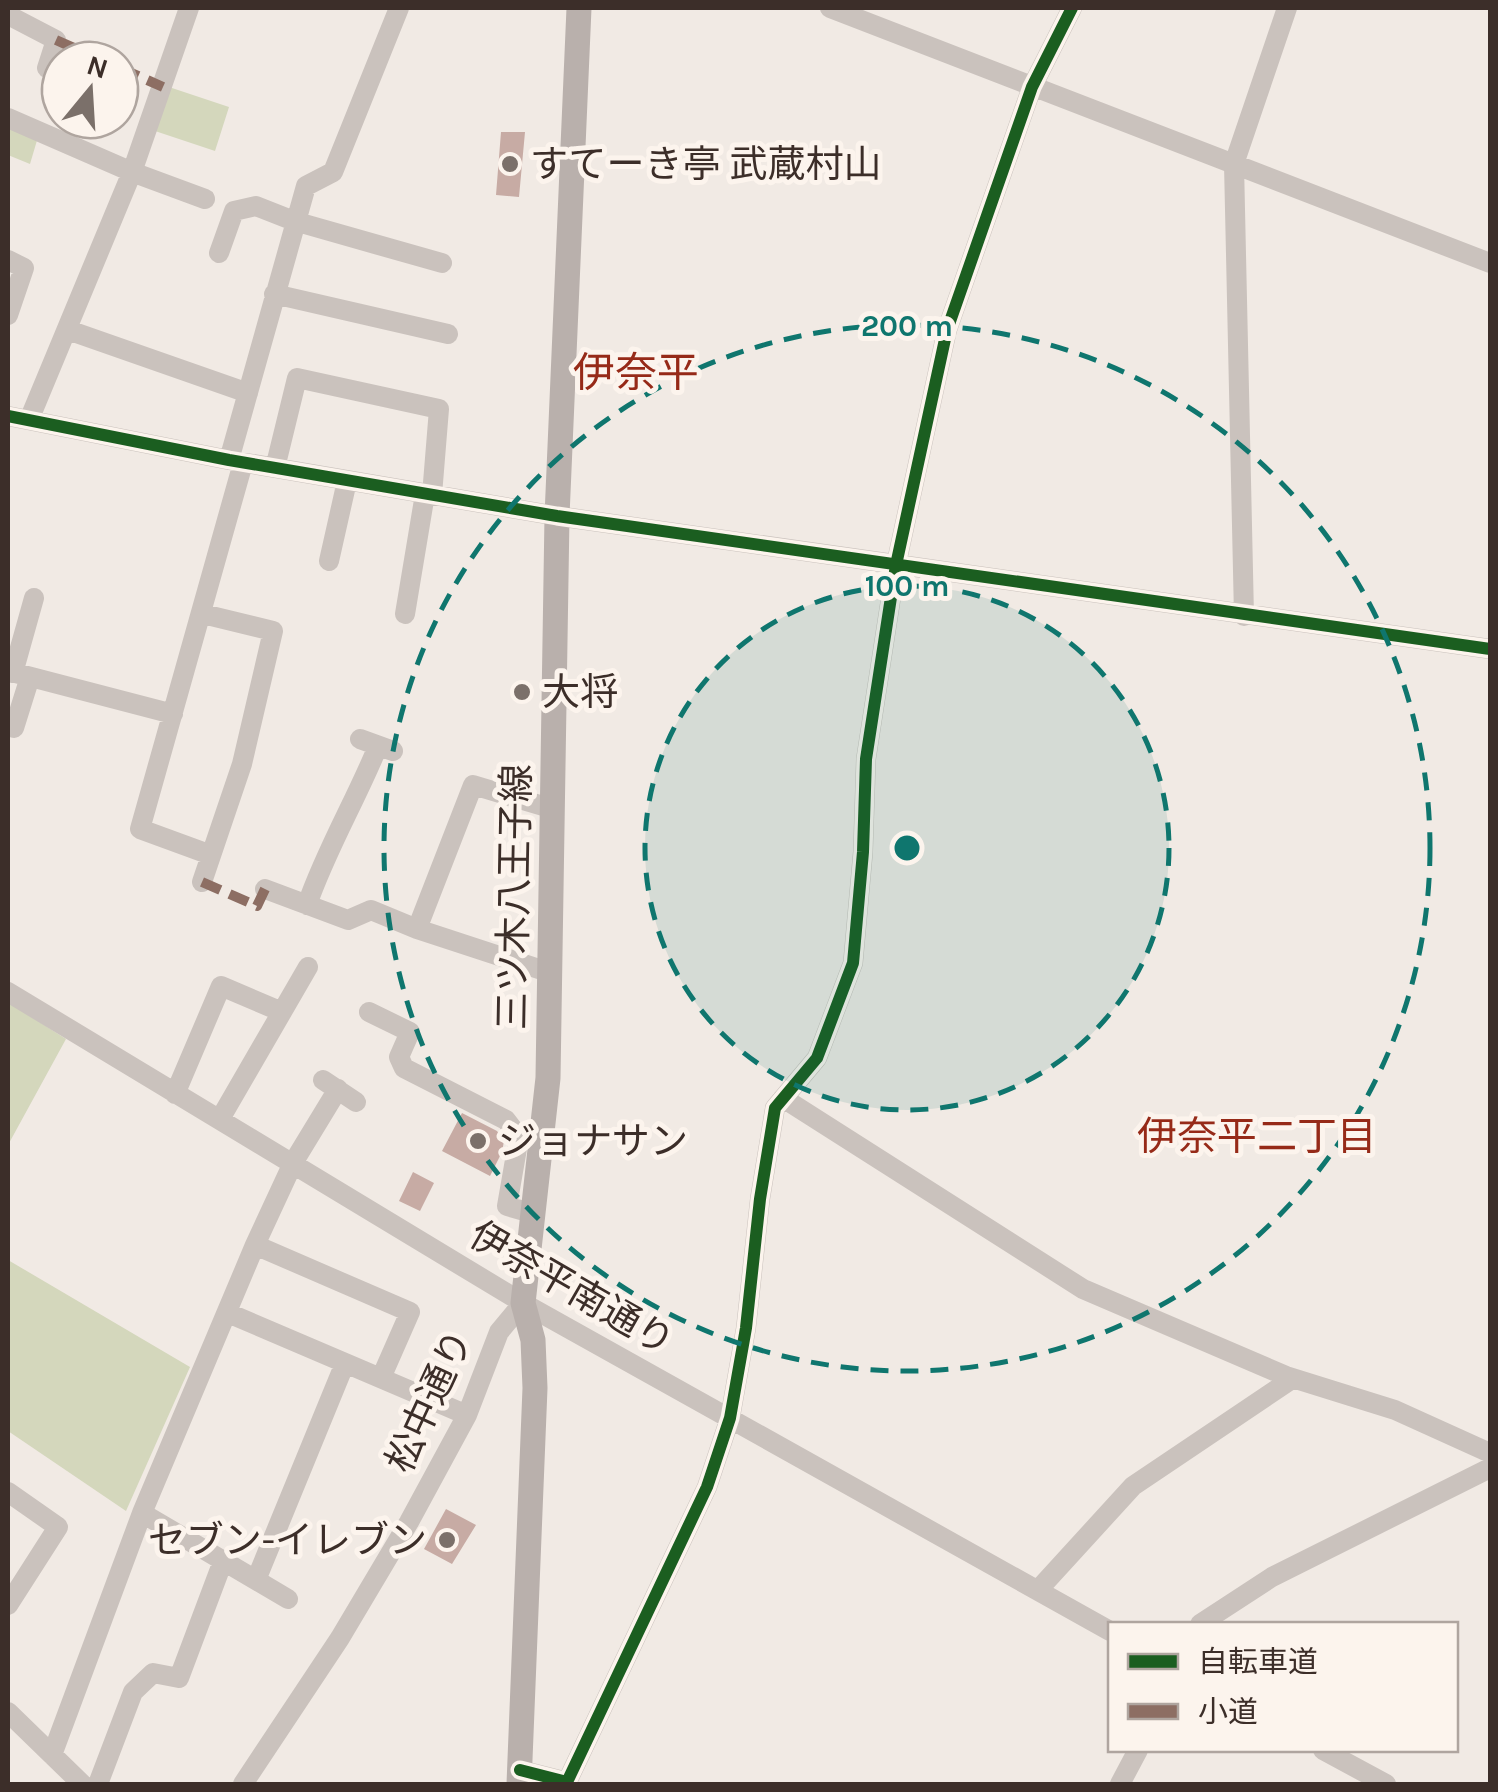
<svg xmlns="http://www.w3.org/2000/svg" width="1498" height="1792" viewBox="0 0 1498 1792" font-family="Karla,'Noto Sans JP',sans-serif">
<style>
.green{fill:#d4d7bc}
.building{fill:#c7aba4}
.lines{fill:none;stroke-linecap:round;stroke-linejoin:round}
.minor{stroke:#cac2bd;stroke-width:20}
.major{stroke:#b9b0ac;stroke-width:25}
.quiet{stroke:#8d6e63;stroke-width:10;stroke-dasharray:20 10;stroke-linecap:butt}
.cycleway-casing{stroke:#fcf4ed;stroke-width:19}
.cycleway{stroke:#1b5e20;stroke-width:12}
.ring{fill:none;stroke:#0f766e;stroke-width:5;stroke-dasharray:18 12}
.poi-dot{fill:#7b706a;stroke:#fcf4ed;stroke-width:4}
.labels{text-anchor:middle;stroke-width:10;stroke-linejoin:round;paint-order:stroke}
.poi-label{font-size:38px;fill:#3c2e29;stroke:#fcf4ed;text-anchor:start}
.street-label{font-size:38px;fill:#3c2e29;stroke:#fcf4ed}
.neighbourhood-label{font-size:40px;fill:#962a18;stroke:#fcf4ed}
.quarter-label{font-size:42px;fill:#962a18;stroke:#fcf4ed}
.centre{fill:#0f766e;stroke:#fcf4ed;stroke-width:5}
.ring-label{font-size:30px;text-anchor:middle;font-weight:bold;fill:#0f766e;stroke:#fcf4ed;stroke-width:10;stroke-linejoin:round;paint-order:stroke}
</style>
<rect width="100%" height="100%" fill="#f1eae4"/>
<path class="green" d="M 169,87 L 229,107 L 215,151 L 155,131 Z
M 8,124 L 38,137 L 30,164 L 8,155 Z
M 8,1002 L 66,1039 L 8,1145 Z
M 8,1260 L 190,1367 L 126,1511 L 8,1431 Z"/>
<path class="building" d="M 501,132 L 525,132 L 519,197 L 496,195 Z
M 462,1113 L 497,1131 L 504,1141 L 502,1152 L 490,1176 L 442,1151 Z
M 413,1172 L 434,1183 L 420,1211 L 399,1201 Z
M 446,1509 L 476,1525 L 452,1564 L 424,1549 Z"/>
<g class="lines">
<path class="minor" d="M 830,8 L 1490,263
M 8,15 L 56,40 L 47,68
M 8,118 L 132,172 L 205,199
M 219,253 L 234,211 L 256,206 L 294,221 L 442,263
M 8,260 L 24,268 L 8,315
M 274,294 L 448,334
M 68,330 L 248,393
M 8,416 L 229,460 L 557,516 L 1490,649
M 29,420 L 132,172 L 189,8
M 229,460 L 306,186 L 333,172 L 399,8
M 275,468 L 297,378 L 439,409 L 432,495
M 329,561 L 347,481
M 405,614 L 425,494
M 1244,616 L 1234,164 L 1287,8
M 8,671 L 173,714
M 13,673 L 34,598
M 14,728 L 30,677
M 360,739 L 393,751
M 211,855 L 140,829 L 243,463
M 202,882 L 242,764 L 273,631 L 203,614
M 265,889 L 348,920 L 371,910 L 417,929 L 551,973
M 307,905 C 326,850 356,800 378,746
M 417,929 L 473,785 L 553,809
M 8,992 L 523,1303 L 1110,1631
M 369,1012 L 410,1032 L 399,1057 L 404,1068 L 506,1120 L 519,1137 L 507,1206 L 531,1213
M 323,1080 L 356,1102
M 175,1094 L 221,986 L 282,1012
M 783,1098 L 1083,1289 L 1286,1376 L 1395,1410 L 1490,1453
M 220,1119 L 308,967
M 255,1245 L 410,1312 L 381,1378
M 228,1313 L 467,1415
M 8,1492 L 58,1527 L 8,1605
M 142,1513 L 288,1599
M 256,1580 L 345,1363
M 1038,1590 L 1133,1486 L 1292,1379
M 1200,1624 L 1272,1577 L 1490,1468
M 8,1712 L 82,1784
M 1323,1750 L 1386,1784
M 52,1755 L 142,1513 L 255,1245 L 293,1163 L 338,1089
M 520,1770 L 567,1782 L 707,1487 L 730,1418 L 746,1328 L 760,1199 L 775,1108 L 817,1058 L 853,963 L 863,852 L 866,759 L 896,565 L 947,330 L 1032,87 L 1072,8
M 98,1784 L 133,1692 L 153,1673 L 179,1678 L 223,1561
M 243,1784 L 340,1638 L 409,1522 L 467,1415 L 499,1332 L 523,1303
M 1120,1784 L 1138,1750"/>
<path class="major" d="M 519,1784 L 535,1388 L 533,1340 L 523,1303 L 548,1078 L 557,516 L 579,8"/>
<path class="quiet" d="M 56,40 L 101,60
M 120,68 L 163,87
M 202,882 L 257,906 L 265,889"/>
<g class="cycleway-casing">
<path id="cycleway" d="M 8,416 L 229,460 L 557,516 L 1490,649
M 520,1770 L 567,1782 L 707,1487 L 730,1418 L 746,1328 L 760,1199 L 775,1108 L 817,1058 L 853,963 L 863,852 L 866,759 L 896,565 L 947,330 L 1032,87 L 1072,8"/>
</g>
<use href="#cycleway" class="cycleway"/>
</g>
<circle cx="907" cy="848" r="262" fill="#0f766e" fill-opacity=".12"/>
<g class="ring">
<circle cx="907" cy="848" r="262"/>
<circle cx="907" cy="848" r="523"/>
</g>
<g class="poi-dot">
<circle cx="510" cy="164" r="10"/>
<circle cx="522" cy="692" r="10"/>
<circle cx="478" cy="1141" r="10"/>
<circle cx="447" cy="1540" r="10"/>
</g>
<g class="labels">
<g class="poi-label">
<text x="530" y="177">すてーき亭 武蔵村山</text>
<text x="542" y="705">大将</text>
<text x="498" y="1154">ジョナサン</text>
<text x="427" y="1553" text-anchor="end">セブン-イレブン</text>
</g>
<g class="street-label">
<text transform="translate(514 897) rotate(-89)" y="13">三ツ木八王子線</text>
<text transform="translate(572 1288) rotate(30)" y="13">伊奈平南通り</text>
<text transform="translate(429 1401) rotate(-65)" y="13">松中通り</text>
</g>
<g class="neighbourhood-label">
<text x="1257" y="1150">伊奈平二丁目</text>
</g>
<g class="quarter-label">
<text x="636" y="387">伊奈平</text>
</g>
</g>
<circle cx="907" cy="848" r="15" class="centre"/>
<g class="ring-label">
<text x="907" y="336">200 m</text>
<text x="907" y="596">100 m</text>
</g>
<rect width="1498" height="1792" fill="none" stroke="#3c2e29" stroke-width="20"/>
<rect x="1108" y="1622" width="350" height="130" fill="#fcf4ed" stroke="#afa59f" stroke-width="2.5"/>
<rect x="1128" y="1654" width="50" height="15" fill="#1b5e20" stroke="#afa59f" stroke-width="2.5"/>
<text x="1198" y="1672" font-size="30" fill="#3c2e29">自転車道</text>
<rect x="1128" y="1704" width="50" height="15" fill="#8d6e63" stroke="#afa59f" stroke-width="2.5"/>
<text x="1198" y="1722" font-size="30" fill="#3c2e29">小道</text>
<g transform="translate(90 90) rotate(18)"><circle r="48" fill="#fcf4ed" stroke="#afa59f" stroke-width="2.5"/>
<path d="M0-8L18 38L0 25L-18 38Z" fill="#7b706a"/>
<text y="-15" font-size="28" font-weight="bold" text-anchor="middle" fill="#3c2e29">N</text>
</g>
</svg>
